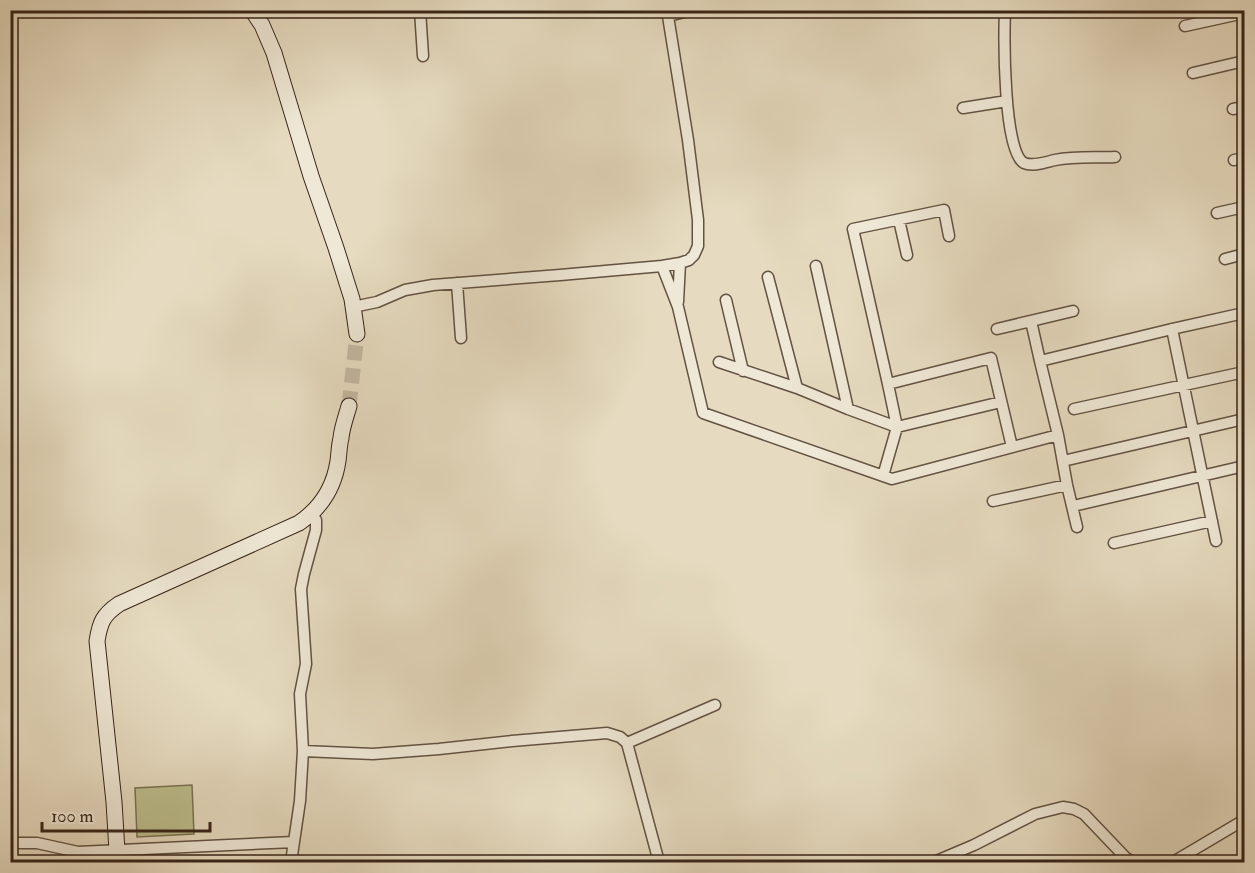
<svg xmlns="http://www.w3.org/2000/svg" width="1255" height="873" viewBox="0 0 1255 873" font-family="'IM FELL Double Pica',serif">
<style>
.green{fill:#bdbe8d;stroke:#7a7253;stroke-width:1.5}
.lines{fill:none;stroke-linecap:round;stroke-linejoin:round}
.secondary-tunnel{stroke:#c3b79f;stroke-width:15;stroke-dasharray:15 8;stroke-linecap:butt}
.street-casing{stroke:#635243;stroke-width:13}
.secondary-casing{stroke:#372519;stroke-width:17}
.street{stroke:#efe8d6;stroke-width:10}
.secondary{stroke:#efe8d6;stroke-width:15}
</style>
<rect width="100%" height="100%" fill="#e6dbc0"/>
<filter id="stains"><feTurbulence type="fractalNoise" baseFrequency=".00333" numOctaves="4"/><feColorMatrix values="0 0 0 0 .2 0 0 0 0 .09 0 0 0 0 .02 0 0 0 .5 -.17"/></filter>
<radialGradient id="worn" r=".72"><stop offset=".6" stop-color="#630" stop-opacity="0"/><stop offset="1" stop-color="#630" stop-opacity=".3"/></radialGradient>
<path class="green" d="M 192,785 L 194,834 L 137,837 L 135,788 Z"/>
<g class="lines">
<path class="secondary-tunnel" d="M 349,406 L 357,334"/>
<g class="street-casing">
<path id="street" d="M 420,10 L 423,56
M 1005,10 C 1004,35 1003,152 1024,163 C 1033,167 1046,162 1055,160 C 1075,156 1095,158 1115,157
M 668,16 L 693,10
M 1185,26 L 1244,13
M 1193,73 L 1244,61
M 963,108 L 1007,101
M 1233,109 L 1244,107
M 1234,160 L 1244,158
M 1217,213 L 1244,207
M 899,220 L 907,255
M 949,236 L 944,210 L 853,229 L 888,384 L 991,358 L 1012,447
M 1225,259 L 1244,254
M 662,266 L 678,307 L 703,413 L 892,479 L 1058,435
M 816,266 L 848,409
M 768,277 L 797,388
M 457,283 L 461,338
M 726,300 L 743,371
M 678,302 L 680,263
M 353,307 L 377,302 L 405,290 L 433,285 L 560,275 L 662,266 L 680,263 L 689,260 L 694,255 L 698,246 L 698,220 L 688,140 L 667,10
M 1031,321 L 1040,361
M 997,329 L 1073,311
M 1172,329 L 1216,541
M 719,362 L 797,388 L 848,409 L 897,427 L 1001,402
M 1074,409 L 1244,372
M 1063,461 L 1244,419
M 883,476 L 897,427 L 888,384
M 993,501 L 1067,485
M 1073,506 L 1244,466
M 1077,527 L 1067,485 L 1058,435 L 1040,361 L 1172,329 L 1244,313
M 1114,543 L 1212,521
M 627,743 L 715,705
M 303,751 L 373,754 L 439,749 L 512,741 L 607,733 L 620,737 L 627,743 L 659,862
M 10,843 L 37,843 L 78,852 L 294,842
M 291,862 L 300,801 L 303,751 L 300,694 L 306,664 L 301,589 L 304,574 L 316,530 L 316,520 L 312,514
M 934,862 L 974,845 L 1035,814 L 1063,807 L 1074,809 L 1084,814 L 1126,858 L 1133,862
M 1173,862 L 1244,820"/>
</g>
<g class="secondary-casing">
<path id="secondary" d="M 252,10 L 262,25 L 274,53 L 311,176 L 336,248 L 352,299 L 357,334
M 116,862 L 117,851 L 114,802 L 97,641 C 100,622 103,615 119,604 L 299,523 C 321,508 334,488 338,461 C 339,454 339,446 341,438 C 342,427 346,417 349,406"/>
</g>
<use href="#street" class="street"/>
<use href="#secondary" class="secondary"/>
</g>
<rect width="1255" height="873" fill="none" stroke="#e6dbc0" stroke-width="36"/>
<rect x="12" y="12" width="1231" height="849" fill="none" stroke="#372519" stroke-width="3"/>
<rect x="18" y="18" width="1219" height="837" fill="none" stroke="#372519" stroke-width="1.5"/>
<path d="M42 822v9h168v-9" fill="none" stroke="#372519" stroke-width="3"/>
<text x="51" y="822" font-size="18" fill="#372519" stroke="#efe8d6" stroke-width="4.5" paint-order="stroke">100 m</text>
<rect width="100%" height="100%" filter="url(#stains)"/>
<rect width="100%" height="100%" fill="url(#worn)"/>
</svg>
